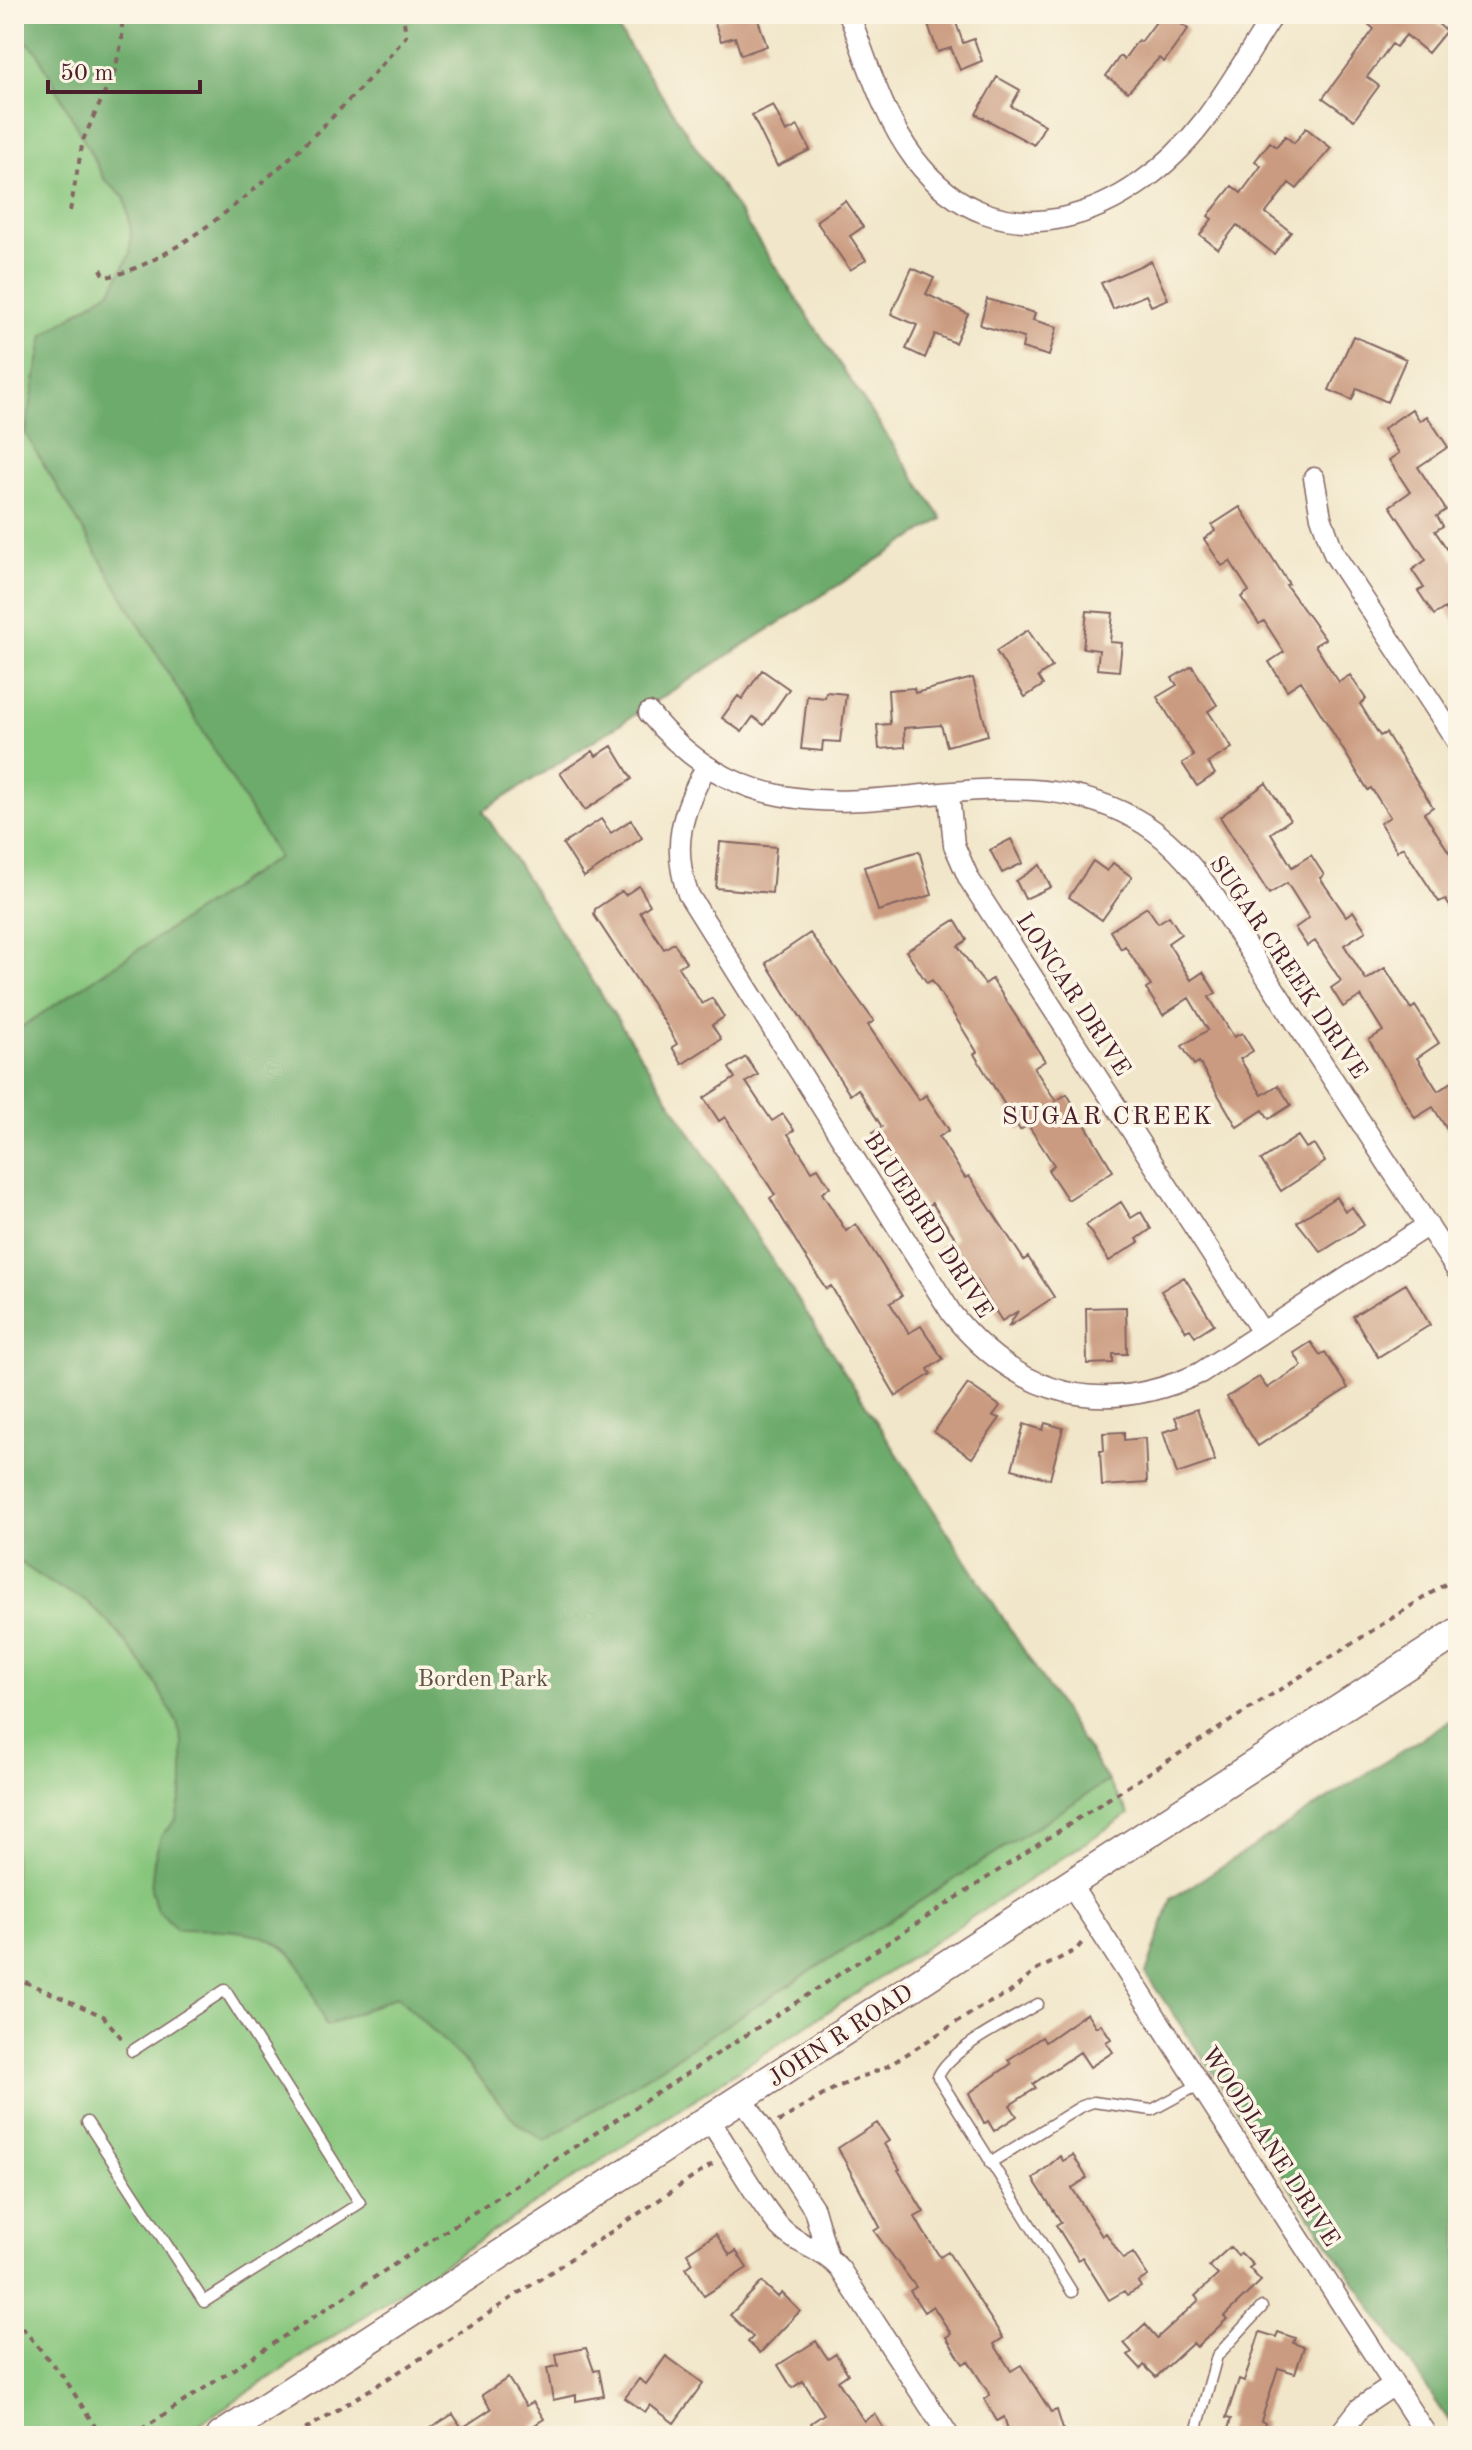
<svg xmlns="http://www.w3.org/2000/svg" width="1472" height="2450" viewBox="0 0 1472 2450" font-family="'Old Standard TT',serif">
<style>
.green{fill:#87c67d;stroke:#687254;stroke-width:2}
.forest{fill:#6dab6c;stroke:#5c654c;stroke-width:2}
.building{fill:#ca9b80}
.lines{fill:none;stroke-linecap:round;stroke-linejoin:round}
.service-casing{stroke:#846562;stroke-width:13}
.minor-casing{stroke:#846562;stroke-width:23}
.secondary-casing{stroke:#846562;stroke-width:31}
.path{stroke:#846562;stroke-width:4;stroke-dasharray:6 6;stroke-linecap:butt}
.service{stroke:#fff;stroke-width:10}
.minor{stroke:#fff;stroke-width:20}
.secondary{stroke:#fff;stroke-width:28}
.labels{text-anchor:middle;stroke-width:7;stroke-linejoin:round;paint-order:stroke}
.street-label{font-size:24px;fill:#4a1f2b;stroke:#fcf5e5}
.park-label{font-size:24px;fill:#5c5144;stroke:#fcf5e5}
.neighbourhood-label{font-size:26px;letter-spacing:2px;fill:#4a1f2b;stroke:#fcf5e5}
</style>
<rect width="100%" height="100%" fill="#fcf5e5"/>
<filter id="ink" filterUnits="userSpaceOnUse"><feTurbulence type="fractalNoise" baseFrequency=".0125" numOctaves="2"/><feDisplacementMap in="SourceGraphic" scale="16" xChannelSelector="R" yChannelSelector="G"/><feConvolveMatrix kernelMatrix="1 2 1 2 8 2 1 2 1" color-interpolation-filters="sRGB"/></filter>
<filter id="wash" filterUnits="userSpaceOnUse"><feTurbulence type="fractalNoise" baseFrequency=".006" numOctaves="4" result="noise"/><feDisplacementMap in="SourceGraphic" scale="32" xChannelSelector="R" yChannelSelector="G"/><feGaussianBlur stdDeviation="1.8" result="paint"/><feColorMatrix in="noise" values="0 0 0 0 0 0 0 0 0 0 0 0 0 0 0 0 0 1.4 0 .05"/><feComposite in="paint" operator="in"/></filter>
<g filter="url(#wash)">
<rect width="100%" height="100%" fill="#f1e6c9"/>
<path class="green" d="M 14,14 L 608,14 L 942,519 L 483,811 L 1129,1814 L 181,2436 L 14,2436 Z"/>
<path class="forest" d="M 14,14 L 608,14 L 942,519 L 483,811 L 1108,1781 L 545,2141 L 517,2123 L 466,2063 L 397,1996 L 326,2026 C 317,2006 310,1981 298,1963 C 272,1924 218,1930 176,1929 L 156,1908 L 151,1889 L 154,1860 L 161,1836 L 176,1819 L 183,1787 L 183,1744 L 177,1723 L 152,1677 L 115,1629 L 85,1600 L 48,1582 L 14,1558 L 14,1032 L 278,857 L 25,433 L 44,335 L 112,289 L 130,254 L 131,230 L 125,198 L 105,180 L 36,50 L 14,30 Z
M 1458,1715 L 1458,2434 L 1146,1974 L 1171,1899 Z"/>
<g id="blocks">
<path class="building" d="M 735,14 L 756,14 L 767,46 L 741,55 L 735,37 L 721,41 L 714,21 Z
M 924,14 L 953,14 L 963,43 L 974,39 L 982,61 L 960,70 L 951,48 L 938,52 Z
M 1162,14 L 1168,14 L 1188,29 L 1164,62 L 1159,58 L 1128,92 L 1106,76 L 1120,56 L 1124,59 L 1138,40 L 1141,42 Z
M 1377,14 L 1427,14 L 1446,31 L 1428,53 L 1406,35 L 1396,47 L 1392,44 L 1367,77 L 1379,86 L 1354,120 L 1323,98 L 1374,29 L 1368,24 Z
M 997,77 L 1020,90 L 1011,106 L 1045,125 L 1034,145 L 976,114 Z
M 773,105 L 786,132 L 798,126 L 810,150 L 777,166 L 752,115 Z
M 1306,128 L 1331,148 L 1297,189 L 1289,183 L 1266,213 L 1291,232 L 1274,254 L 1237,225 L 1218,249 L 1200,235 L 1212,219 L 1208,216 L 1232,186 L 1241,193 L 1261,166 L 1255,161 L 1270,142 L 1276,147 L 1285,136 L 1294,143 Z
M 845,201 L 863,227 L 850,236 L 866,260 L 850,270 L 816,221 Z
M 1151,261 L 1168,299 L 1151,306 L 1146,295 L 1113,309 L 1101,283 Z
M 912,268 L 934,278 L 926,294 L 968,314 L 955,343 L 935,334 L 925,358 L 906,349 L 917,325 L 891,314 Z
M 987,299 L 1035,313 L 1033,320 L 1057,327 L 1049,356 L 1022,348 L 1024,338 L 980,325 Z
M 1353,336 L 1406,359 L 1387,402 L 1357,388 L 1352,400 L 1329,390 Z
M 1412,409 L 1420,421 L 1427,416 L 1448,447 L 1418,467 L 1446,510 L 1437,516 L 1443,526 L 1435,531 L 1458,565 L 1458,627 L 1445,608 L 1434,615 L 1418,591 L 1424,588 L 1412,570 L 1426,560 L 1390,506 L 1410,492 L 1389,460 L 1399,453 L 1383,429 Z
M 1240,507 L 1289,584 L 1286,585 L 1325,639 L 1315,645 L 1327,664 L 1339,682 L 1350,675 L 1366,699 L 1360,704 L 1380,736 L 1386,733 L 1433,807 L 1424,813 L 1449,852 L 1458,846 L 1458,919 L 1445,899 L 1439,902 L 1403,847 L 1397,851 L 1380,823 L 1390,817 L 1371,788 L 1368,790 L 1301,681 L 1287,690 L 1269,662 L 1284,652 L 1264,621 L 1259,624 L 1241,597 L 1249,591 L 1230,561 L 1222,566 L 1204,539 L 1215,531 L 1212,525 Z
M 1087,611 L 1113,613 L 1110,642 L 1122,643 L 1119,671 L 1097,669 L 1099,650 L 1083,648 Z
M 1028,630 L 1052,667 L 1038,677 L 1043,685 L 1025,697 L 996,651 Z
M 1192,666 L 1217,705 L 1208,711 L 1232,748 L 1208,763 L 1215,774 L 1197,786 L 1182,763 L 1194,756 L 1157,697 L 1177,685 L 1172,678 Z
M 762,670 L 789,689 L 764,725 L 753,717 L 742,732 L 722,718 L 738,696 L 742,699 Z
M 973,678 L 988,735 L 947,746 L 941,725 L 904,728 L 905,747 L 879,749 L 877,725 L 890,724 L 888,690 L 914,688 L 915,693 Z
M 826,692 L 846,694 L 840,742 L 823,741 L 822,751 L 801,749 L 807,696 L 825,698 Z
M 612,746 L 632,779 L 585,810 L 560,773 L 593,751 L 596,756 Z
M 1266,783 L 1290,820 L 1271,833 L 1292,867 L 1311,855 L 1324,875 L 1320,878 L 1346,916 L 1353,911 L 1366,931 L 1344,945 L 1366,980 L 1385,968 L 1411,1009 L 1415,1006 L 1439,1043 L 1417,1058 L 1438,1091 L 1458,1078 L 1458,1147 L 1433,1107 L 1415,1118 L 1369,1040 L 1383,1031 L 1361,996 L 1343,1007 L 1331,988 L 1341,981 L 1315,941 L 1307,946 L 1295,928 L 1309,918 L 1287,883 L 1269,894 L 1220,817 Z
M 601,819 L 611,833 L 631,820 L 642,838 L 584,877 L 563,844 Z
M 1011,839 L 1023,863 L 1002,873 L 990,850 Z
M 720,842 L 776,847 L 772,893 L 716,888 Z
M 919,851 L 932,895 L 878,911 L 864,867 Z
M 1093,861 L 1107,871 L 1113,863 L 1132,877 L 1102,920 L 1069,897 Z
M 1040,865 L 1051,887 L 1025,899 L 1016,881 Z
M 639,886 L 650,905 L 640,912 L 664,949 L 674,943 L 686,962 L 678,967 L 702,1004 L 712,998 L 724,1017 L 712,1025 L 721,1039 L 682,1064 L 672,1047 L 677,1044 L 667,1026 L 594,915 L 595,909 L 622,891 L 625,895 Z
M 1147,907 L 1158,923 L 1169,916 L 1181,934 L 1168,943 L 1191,980 L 1203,972 L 1216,993 L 1209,997 L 1234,1037 L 1242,1033 L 1253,1051 L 1240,1059 L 1262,1095 L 1278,1085 L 1291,1105 L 1269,1119 L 1263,1110 L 1237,1127 L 1199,1062 L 1194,1065 L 1182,1046 L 1208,1030 L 1189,998 L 1163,1015 L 1146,989 L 1151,986 L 1125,946 L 1121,949 L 1110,931 Z
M 955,920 L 967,940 L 958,946 L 976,973 L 985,984 L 992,979 L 1045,1061 L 1034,1068 L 1056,1101 L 1067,1094 L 1113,1171 L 1068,1200 L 1048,1170 L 1054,1165 L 1028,1125 L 1020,1130 L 974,1054 L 977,1052 L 932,980 L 927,983 L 906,951 Z
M 810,933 L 874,1021 L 868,1025 L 919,1100 L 926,1095 L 949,1130 L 939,1137 L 965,1178 L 969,1176 L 1024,1260 L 1028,1257 L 1054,1297 L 1008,1327 L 1018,1311 L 1002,1321 L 972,1275 L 968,1278 L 946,1245 L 956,1239 L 932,1203 L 925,1208 L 873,1132 L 882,1127 L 858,1089 L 850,1095 L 766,963 Z
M 746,1057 L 758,1075 L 746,1082 L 772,1121 L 783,1114 L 794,1130 L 788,1134 L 812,1171 L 818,1168 L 830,1187 L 822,1193 L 846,1231 L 856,1224 L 902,1296 L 890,1303 L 909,1333 L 921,1326 L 943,1359 L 928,1369 L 931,1374 L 896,1396 L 831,1286 L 826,1289 L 803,1253 L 770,1198 L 775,1195 L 725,1117 L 719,1121 L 704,1098 L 735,1078 L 729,1068 Z
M 1298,1136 L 1306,1148 L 1314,1144 L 1325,1162 L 1281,1191 L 1261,1160 Z
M 1336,1197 L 1345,1211 L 1352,1207 L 1364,1225 L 1321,1252 L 1297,1222 Z
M 1121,1202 L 1131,1218 L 1141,1212 L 1151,1229 L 1137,1239 L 1139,1242 L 1109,1261 L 1086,1225 Z
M 1184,1277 L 1214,1324 L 1195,1336 L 1190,1329 L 1186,1331 L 1161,1291 Z
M 1406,1284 L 1430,1325 L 1378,1357 L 1353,1316 Z
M 1126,1307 L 1127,1354 L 1113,1354 L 1113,1363 L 1087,1364 L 1086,1308 Z
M 1311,1342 L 1320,1355 L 1325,1352 L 1348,1388 L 1258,1446 L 1227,1397 L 1259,1377 L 1267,1388 L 1302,1366 L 1294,1353 Z
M 968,1384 L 1000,1406 L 993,1416 L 1000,1418 L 972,1458 L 934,1432 Z
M 1197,1409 L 1215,1461 L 1177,1474 L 1163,1432 L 1179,1427 L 1175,1417 Z
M 1045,1423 L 1063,1428 L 1050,1479 L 1012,1469 L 1024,1424 L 1043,1430 Z
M 1124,1432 L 1124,1440 L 1145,1438 L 1147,1483 L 1102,1486 L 1100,1451 L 1104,1451 L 1103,1433 Z
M 1087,2013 L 1096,2027 L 1101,2024 L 1111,2039 L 1106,2042 L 1113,2052 L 1090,2067 L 1080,2052 L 1033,2084 L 1036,2088 L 1010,2105 L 1017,2116 L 994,2131 L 988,2121 L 984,2124 L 969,2093 L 1011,2064 L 1008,2060 L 1042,2037 L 1045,2042 Z
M 877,2123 L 889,2141 L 884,2144 L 900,2169 L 898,2170 L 924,2212 L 915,2217 L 923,2231 L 940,2257 L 948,2252 L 1003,2338 L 994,2344 L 1011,2371 L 1021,2365 L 1051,2412 L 1057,2410 L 1065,2436 L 1010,2436 L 1004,2417 L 997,2421 L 984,2399 L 990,2395 L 968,2361 L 963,2364 L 946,2337 L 951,2334 L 933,2306 L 924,2312 L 910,2291 L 916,2287 L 874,2231 L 880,2227 L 838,2148 Z
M 1073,2155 L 1087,2178 L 1072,2188 L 1102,2236 L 1106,2233 L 1123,2259 L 1133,2253 L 1148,2276 L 1138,2282 L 1141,2287 L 1127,2295 L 1124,2291 L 1109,2300 L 1082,2257 L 1078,2260 L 1056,2225 L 1061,2222 L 1033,2179 L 1060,2156 L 1063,2161 Z
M 716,2234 L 730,2255 L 736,2251 L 747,2268 L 704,2296 L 686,2268 L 693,2263 L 687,2253 Z
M 1230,2247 L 1238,2256 L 1241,2253 L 1253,2265 L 1249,2268 L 1261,2281 L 1224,2316 L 1227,2319 L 1197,2347 L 1193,2343 L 1156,2377 L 1144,2365 L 1141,2369 L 1128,2355 L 1132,2352 L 1124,2343 L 1145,2324 L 1157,2338 L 1199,2300 L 1195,2296 L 1218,2275 L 1209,2266 Z
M 762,2282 L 778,2297 L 782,2293 L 800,2311 L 760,2353 L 748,2342 L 753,2337 L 730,2315 Z
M 1260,2332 L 1276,2337 L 1278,2332 L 1295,2338 L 1293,2343 L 1304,2347 L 1295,2373 L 1278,2368 L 1261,2421 L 1265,2423 L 1261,2436 L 1226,2436 L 1231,2419 L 1226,2418 L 1239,2379 L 1244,2381 Z
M 816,2341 L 828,2359 L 836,2354 L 848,2374 L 838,2381 L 864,2421 L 875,2414 L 888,2436 L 819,2436 L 811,2423 L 824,2414 L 803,2381 L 792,2388 L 778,2365 Z
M 586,2348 L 594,2371 L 599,2370 L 604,2396 L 576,2401 L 576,2395 L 553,2400 L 547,2368 L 558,2366 L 556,2354 Z
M 666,2356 L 703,2383 L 674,2423 L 650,2405 L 645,2412 L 625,2398 L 639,2379 L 646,2384 Z
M 508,2378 L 526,2406 L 533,2402 L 544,2419 L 517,2436 L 418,2436 L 453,2414 L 462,2428 L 491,2409 L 482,2395 Z"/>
</g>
</g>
<g filter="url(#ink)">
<use href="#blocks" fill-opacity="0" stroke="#846562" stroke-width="2"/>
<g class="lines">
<g class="service-casing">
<path id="service" d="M 1038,2004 C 1011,2020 949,2049 938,2077 L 1072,2292
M 87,2122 L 204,2302 L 360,2203 L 225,1990 L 132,2051
M 990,2163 L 1080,2107 L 1093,2102 L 1152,2110 L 1200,2084
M 1195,2436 L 1217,2356 L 1262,2307"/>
</g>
<g class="minor-casing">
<path id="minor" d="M 849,14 C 867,61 883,117 914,158 C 999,271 1132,216 1204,121 C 1230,87 1251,49 1274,14
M 1314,478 L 1321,517 L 1334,554 L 1458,743
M 649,713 C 793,889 973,730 1134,818 C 1166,835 1190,863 1212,893 L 1458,1272
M 706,767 C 682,811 671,846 688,894 L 952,1314 C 1019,1397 1103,1418 1200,1373 L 1428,1225
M 949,794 L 954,845 L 969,879 L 1262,1332
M 1070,1884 L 1427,2436
M 743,2099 L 814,2209 L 827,2254
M 710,2121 C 733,2155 753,2194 779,2226 C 797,2246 822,2248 840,2269 L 949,2436
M 1338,2436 L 1360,2408 L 1394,2385"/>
</g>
<g class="secondary-casing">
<path id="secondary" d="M 221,2436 L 1458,1632"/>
</g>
<path class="path" d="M 70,211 L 83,140 L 114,73 L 122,41 L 122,14
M 101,269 L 105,277 C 193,264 350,106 406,36 L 403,14
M 14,1977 L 103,2016 L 124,2041
M 778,2122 L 835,2088 L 888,2066 L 981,2007 L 1009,1993 L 1037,1970 L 1076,1950 L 1085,1939
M 14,2318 L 65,2379 L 101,2436
M 131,2436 L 1108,1799 L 1458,1576
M 295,2436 L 426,2355 L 713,2164"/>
<use href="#service" class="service"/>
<use href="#minor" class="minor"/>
<use href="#secondary" class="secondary"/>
</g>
</g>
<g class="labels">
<g class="street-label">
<text transform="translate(1289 967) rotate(56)" y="8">SUGAR CREEK DRIVE</text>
<text transform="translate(1074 994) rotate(57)" y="8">LONCAR DRIVE</text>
<text transform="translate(929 1225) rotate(57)" y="8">BLUEBIRD DRIVE</text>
<text transform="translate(840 2035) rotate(-33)" y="8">JOHN R ROAD</text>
<text transform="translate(1271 2146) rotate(57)" y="8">WOODLANE DRIVE</text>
</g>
<g class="park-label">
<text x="483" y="1686">Borden Park</text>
</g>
<g class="neighbourhood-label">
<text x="1108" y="1124">SUGAR CREEK</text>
</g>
</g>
<rect width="1472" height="2450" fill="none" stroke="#fcf5e5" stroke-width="48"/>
<path d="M48 80v12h152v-12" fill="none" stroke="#4a1f2b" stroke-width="4"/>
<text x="60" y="80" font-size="24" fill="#4a1f2b" stroke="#fcf5e5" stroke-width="6" paint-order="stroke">50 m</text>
</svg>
